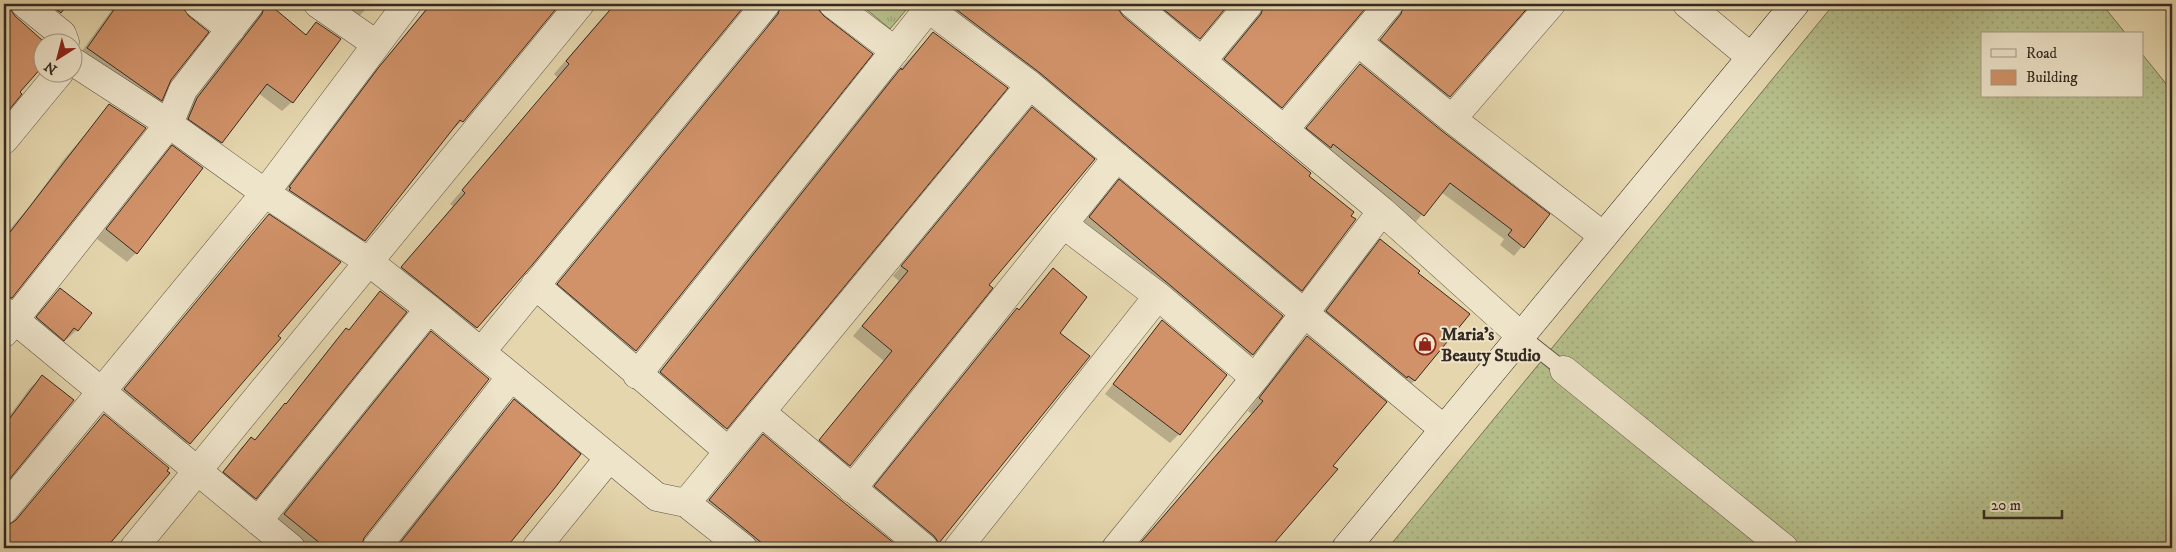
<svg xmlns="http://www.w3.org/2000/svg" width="2176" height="552" viewBox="0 0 2176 552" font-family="'IM FELL DW Pica',serif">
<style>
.grass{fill:url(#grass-dots);stroke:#747456}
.park{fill:url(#park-tufts);stroke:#747456}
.shadow{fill:#0003}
.building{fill:#d19269;stroke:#342a21}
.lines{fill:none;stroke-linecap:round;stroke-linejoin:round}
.lane-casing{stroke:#605544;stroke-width:17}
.street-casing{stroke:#605544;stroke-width:29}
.secondary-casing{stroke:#342a21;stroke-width:29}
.lane{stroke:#eee4ca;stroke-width:15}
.street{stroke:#eee4ca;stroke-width:28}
.secondary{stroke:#eee4ca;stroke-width:28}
.labels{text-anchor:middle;stroke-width:4;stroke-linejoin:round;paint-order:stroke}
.poi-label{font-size:18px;font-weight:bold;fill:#342a21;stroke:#eee4ca;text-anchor:start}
</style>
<defs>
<pattern id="grass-dots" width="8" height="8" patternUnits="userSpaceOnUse" patternTransform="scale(1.25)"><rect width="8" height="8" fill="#b5be8a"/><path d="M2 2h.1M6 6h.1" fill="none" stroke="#9ca377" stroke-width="1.8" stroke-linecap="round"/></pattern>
<pattern id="park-tufts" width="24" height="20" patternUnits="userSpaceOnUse" patternTransform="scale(1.25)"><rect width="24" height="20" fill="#b5be8a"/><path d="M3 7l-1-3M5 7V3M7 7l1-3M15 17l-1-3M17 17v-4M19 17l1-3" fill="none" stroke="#9ca377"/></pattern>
</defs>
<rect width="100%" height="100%" fill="#e5d6ad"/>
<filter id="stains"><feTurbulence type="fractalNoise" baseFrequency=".004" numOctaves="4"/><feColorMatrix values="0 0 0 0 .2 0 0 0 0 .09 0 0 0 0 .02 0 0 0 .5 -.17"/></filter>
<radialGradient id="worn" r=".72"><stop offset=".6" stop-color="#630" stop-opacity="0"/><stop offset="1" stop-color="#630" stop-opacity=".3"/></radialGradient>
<path class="grass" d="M 1834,4 L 2102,4 L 2126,34 L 1982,34 L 1982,96 L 2142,96 L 2142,54 L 2172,91 L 2172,548 L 1388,548 Z"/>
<path class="park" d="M 860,4 L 911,4 L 890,29 Z"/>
<path class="shadow" d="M 4,4 L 11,4 L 9,4 L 9,11 L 14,17 L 44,42 L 42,65 L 18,92 L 20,94 L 4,114 Z
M 12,4 L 67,4 L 44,27 Z
M 116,4 L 174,4 L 207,32 L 170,80 L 161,100 L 147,113 L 74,62 Z
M 263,4 L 267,4 L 305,36 L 316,23 L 292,102 L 282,111 L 258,93 L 222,142 L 212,151 L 179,128 L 187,109 L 253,24 Z
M 338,4 L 371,4 L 357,18 Z
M 430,4 L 557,4 L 462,121 L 448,134 L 364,240 L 351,253 L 277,201 L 366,82 Z
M 619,4 L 744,4 L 476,328 L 464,340 L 389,281 L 453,206 L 450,204 L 558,78 L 554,74 L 602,18 Z
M 761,4 L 817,4 L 817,10 L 823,17 L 871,54 L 635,350 L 622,363 L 546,297 L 766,28 L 769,20 Z
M 949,4 L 1116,4 L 1117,9 L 1122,17 L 1307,176 L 1301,290 L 1287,303 L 940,16 Z
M 1126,4 L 1227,4 L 1185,52 Z
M 1242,4 L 1367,4 L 1268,120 L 1211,73 L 1248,28 L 1251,21 Z
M 1382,4 L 1529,4 L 1436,110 L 1367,54 L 1388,29 L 1391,22 Z
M 933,33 L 1006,88 L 715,439 L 650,383 L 890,80 Z
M 1360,65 L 1442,132 L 1548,215 L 1514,256 L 1500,245 L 1504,239 L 1441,192 L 1414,224 L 1298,137 Z
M 110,106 L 11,297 L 4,304 L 4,236 L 29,207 L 64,159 Z
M 1032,109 L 987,285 L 849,465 L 840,475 L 811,450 L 884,361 L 853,336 L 899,281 L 893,276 Z
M 172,147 L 136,253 L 127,262 L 97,239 Z
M 1119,181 L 1281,316 L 1252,355 L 1235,371 L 1074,234 L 1103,198 Z
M 269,216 L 276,336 L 279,338 L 175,457 L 111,404 L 256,230 Z
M 1380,241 L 1416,273 L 1468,314 L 1414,381 L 1401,394 L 1313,325 L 1367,254 Z
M 1044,279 L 1058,333 L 1088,356 L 931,548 L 866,496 L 1008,318 L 1017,309 L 1018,311 Z
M 60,289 L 77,330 L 67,339 L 65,338 L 54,349 L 28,327 Z
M 381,292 L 255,498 L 246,507 L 215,482 L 241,448 L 251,439 L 254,441 L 285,405 L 337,339 L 346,330 L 348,331 Z
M 1162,322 L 1179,434 L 1170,443 L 1105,394 Z
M 431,333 L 360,548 L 297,548 L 272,527 L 418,346 Z
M 1307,337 L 1332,466 L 1336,469 L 1269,548 L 1135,548 L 1252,414 L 1248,411 L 1295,349 Z
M 42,377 L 72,401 L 4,484 L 4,423 L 30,388 Z
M 514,401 L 579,455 L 504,548 L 394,548 L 501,414 Z
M 104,415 L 131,519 L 106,548 L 4,548 L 4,526 L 12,524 Z
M 763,436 L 898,548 L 738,548 L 696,514 Z"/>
<path class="building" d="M 4,4 L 10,4 L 11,10 L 15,16 L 42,40 L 42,67 L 20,92 L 22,94 L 4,116 Z
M 50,4 L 68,4 L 61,13 Z
M 118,4 L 177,4 L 183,8 L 189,16 L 209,32 L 171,80 L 162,101 L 87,48 Z
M 265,4 L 269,4 L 306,35 L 316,22 L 341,39 L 293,103 L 267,84 L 222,143 L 188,119 L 197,98 L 262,14 Z
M 431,4 L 560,4 L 463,122 L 460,120 L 365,241 L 289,190 L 291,188 L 289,187 L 379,67 Z
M 615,4 L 746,4 L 533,264 L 477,328 L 401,267 L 465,193 L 462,190 L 569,64 L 566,61 Z
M 781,4 L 818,4 L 819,10 L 824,16 L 873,54 L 636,351 L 557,284 L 778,14 Z
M 956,4 L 1118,4 L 1119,10 L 1123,16 L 1311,173 L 1309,176 L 1354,212 L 1351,216 L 1356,219 L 1302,291 L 1040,73 L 953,7 Z
M 1157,4 L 1229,4 L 1200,39 Z
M 1264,4 L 1369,4 L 1282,108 L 1224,59 L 1261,14 Z
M 1404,4 L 1531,4 L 1450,97 L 1380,40 L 1401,14 Z
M 933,32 L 1008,88 L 727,429 L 660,372 L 901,68 L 902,70 Z
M 1360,64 L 1442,131 L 1550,214 L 1524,248 L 1508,235 L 1512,230 L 1450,183 L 1424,216 L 1333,144 L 1331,148 L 1306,128 Z
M 109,104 L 146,128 L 12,298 L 4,296 L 4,240 Z
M 1032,107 L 1095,159 L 989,285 L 993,288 L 850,466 L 819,440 L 892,351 L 862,326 L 908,271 L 901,266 Z
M 172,145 L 203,168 L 137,254 L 106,229 Z
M 1119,179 L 1283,316 L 1253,355 L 1089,217 Z
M 269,214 L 341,262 L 278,336 L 281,338 L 190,444 L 124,389 Z
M 1380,239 L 1420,271 L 1418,273 L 1470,314 L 1415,381 L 1408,376 L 1407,378 L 1326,311 Z
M 1053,268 L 1087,297 L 1060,333 L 1090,356 L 939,543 L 934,536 L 874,486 L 1017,308 L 1019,310 Z
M 60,288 L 92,313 L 78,331 L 74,328 L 64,341 L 36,317 Z
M 380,291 L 407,312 L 256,499 L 223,472 L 251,437 L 255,440 L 285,403 L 286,404 L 346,328 L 349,330 Z
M 1162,320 L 1227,375 L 1180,435 L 1113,384 Z
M 431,331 L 489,379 L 364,538 L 361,548 L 326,548 L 284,514 Z
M 1307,336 L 1387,402 L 1333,466 L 1338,469 L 1270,548 L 1136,548 L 1263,401 L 1259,398 Z
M 42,375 L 74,400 L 4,486 L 4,426 Z
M 514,399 L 581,454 L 554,489 L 506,548 L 396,548 Z
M 104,414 L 169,468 L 167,471 L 170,473 L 106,548 L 4,548 L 4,525 L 10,524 L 16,520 Z
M 763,434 L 842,501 L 900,548 L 768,548 L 709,500 Z"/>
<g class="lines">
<g class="lane-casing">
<path id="lane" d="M 1521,336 L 1564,370"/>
</g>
<g class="street-casing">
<path id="street" d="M 25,4 L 62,34 L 65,42
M 198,4 L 231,29
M 318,4 L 376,44
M 833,4 L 895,51
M 1133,4 L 1382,211 L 1521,336
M 1687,4 L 1741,49
M 929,9 L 1030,85 L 1434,421
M 1358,42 L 1452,119 L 1593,228
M 72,61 L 169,124 L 265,193 L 369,262 L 429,309 L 657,497 L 686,503 L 743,548
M 1202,61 L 1249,4
M 1452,119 L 1551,4
M 1284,130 L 1389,4
M 4,140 L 60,72
M 1063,224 L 1158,296 L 1255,378
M 535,285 L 728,451
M 4,311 L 291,548
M 4,333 L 169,124 L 183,90 L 250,4
M 481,352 L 766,4
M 1564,370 L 1784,548
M 637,375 L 932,4
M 761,412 L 924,548
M 852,489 L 1117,157
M 686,503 L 1030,85
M 4,510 L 265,193 L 407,4
M 258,521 L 429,309
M 134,548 L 580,4
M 376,548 L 511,377
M 536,548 L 609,458
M 958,548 L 1158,296
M 1116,548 L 1255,378 L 1382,211"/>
</g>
<g class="secondary-casing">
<path id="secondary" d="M 1346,548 L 1795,4"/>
</g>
<use href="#lane" class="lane"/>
<use href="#street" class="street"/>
<use href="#secondary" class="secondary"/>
</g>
<defs>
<g id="shop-ring" transform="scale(1.125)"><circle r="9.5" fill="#eee4ca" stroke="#8f2418" stroke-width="1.5"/><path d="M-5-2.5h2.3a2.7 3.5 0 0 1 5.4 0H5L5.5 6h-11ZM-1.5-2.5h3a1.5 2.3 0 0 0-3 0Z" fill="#8f2418"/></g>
</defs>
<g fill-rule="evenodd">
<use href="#shop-ring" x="1425" y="344"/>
</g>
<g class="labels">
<g class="poi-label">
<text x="1441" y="340">Maria's<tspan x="1441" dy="21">Beauty Studio</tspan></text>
</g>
</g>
<rect width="2176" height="552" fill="none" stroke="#e5d6ad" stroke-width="20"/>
<rect x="5" y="5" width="2166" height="542" fill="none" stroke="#342a21" stroke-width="2.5"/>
<rect x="10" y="10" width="2156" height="532" fill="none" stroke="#342a21"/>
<rect x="1981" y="32" width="162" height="65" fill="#eee4ca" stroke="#a49a86"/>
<rect x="1991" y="49" width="25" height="8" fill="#eee4ca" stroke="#a49a86"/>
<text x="2026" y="58" font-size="15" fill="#342a21">Road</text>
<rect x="1991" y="70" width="25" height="15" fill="#d19269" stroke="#a49a86"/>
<text x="2026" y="82" font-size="15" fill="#342a21">Building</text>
<g transform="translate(58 58) rotate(216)"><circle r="24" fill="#eee4ca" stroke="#a49a86"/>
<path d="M0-4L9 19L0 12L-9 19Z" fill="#8f2418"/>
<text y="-8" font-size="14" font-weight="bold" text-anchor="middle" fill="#342a21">N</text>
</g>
<path d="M1984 510v8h78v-8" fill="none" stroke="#342a21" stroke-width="2.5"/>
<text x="1991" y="510" font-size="15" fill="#342a21" stroke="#eee4ca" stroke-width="4" paint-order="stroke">20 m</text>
<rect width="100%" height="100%" filter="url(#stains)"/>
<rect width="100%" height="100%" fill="url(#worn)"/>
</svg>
